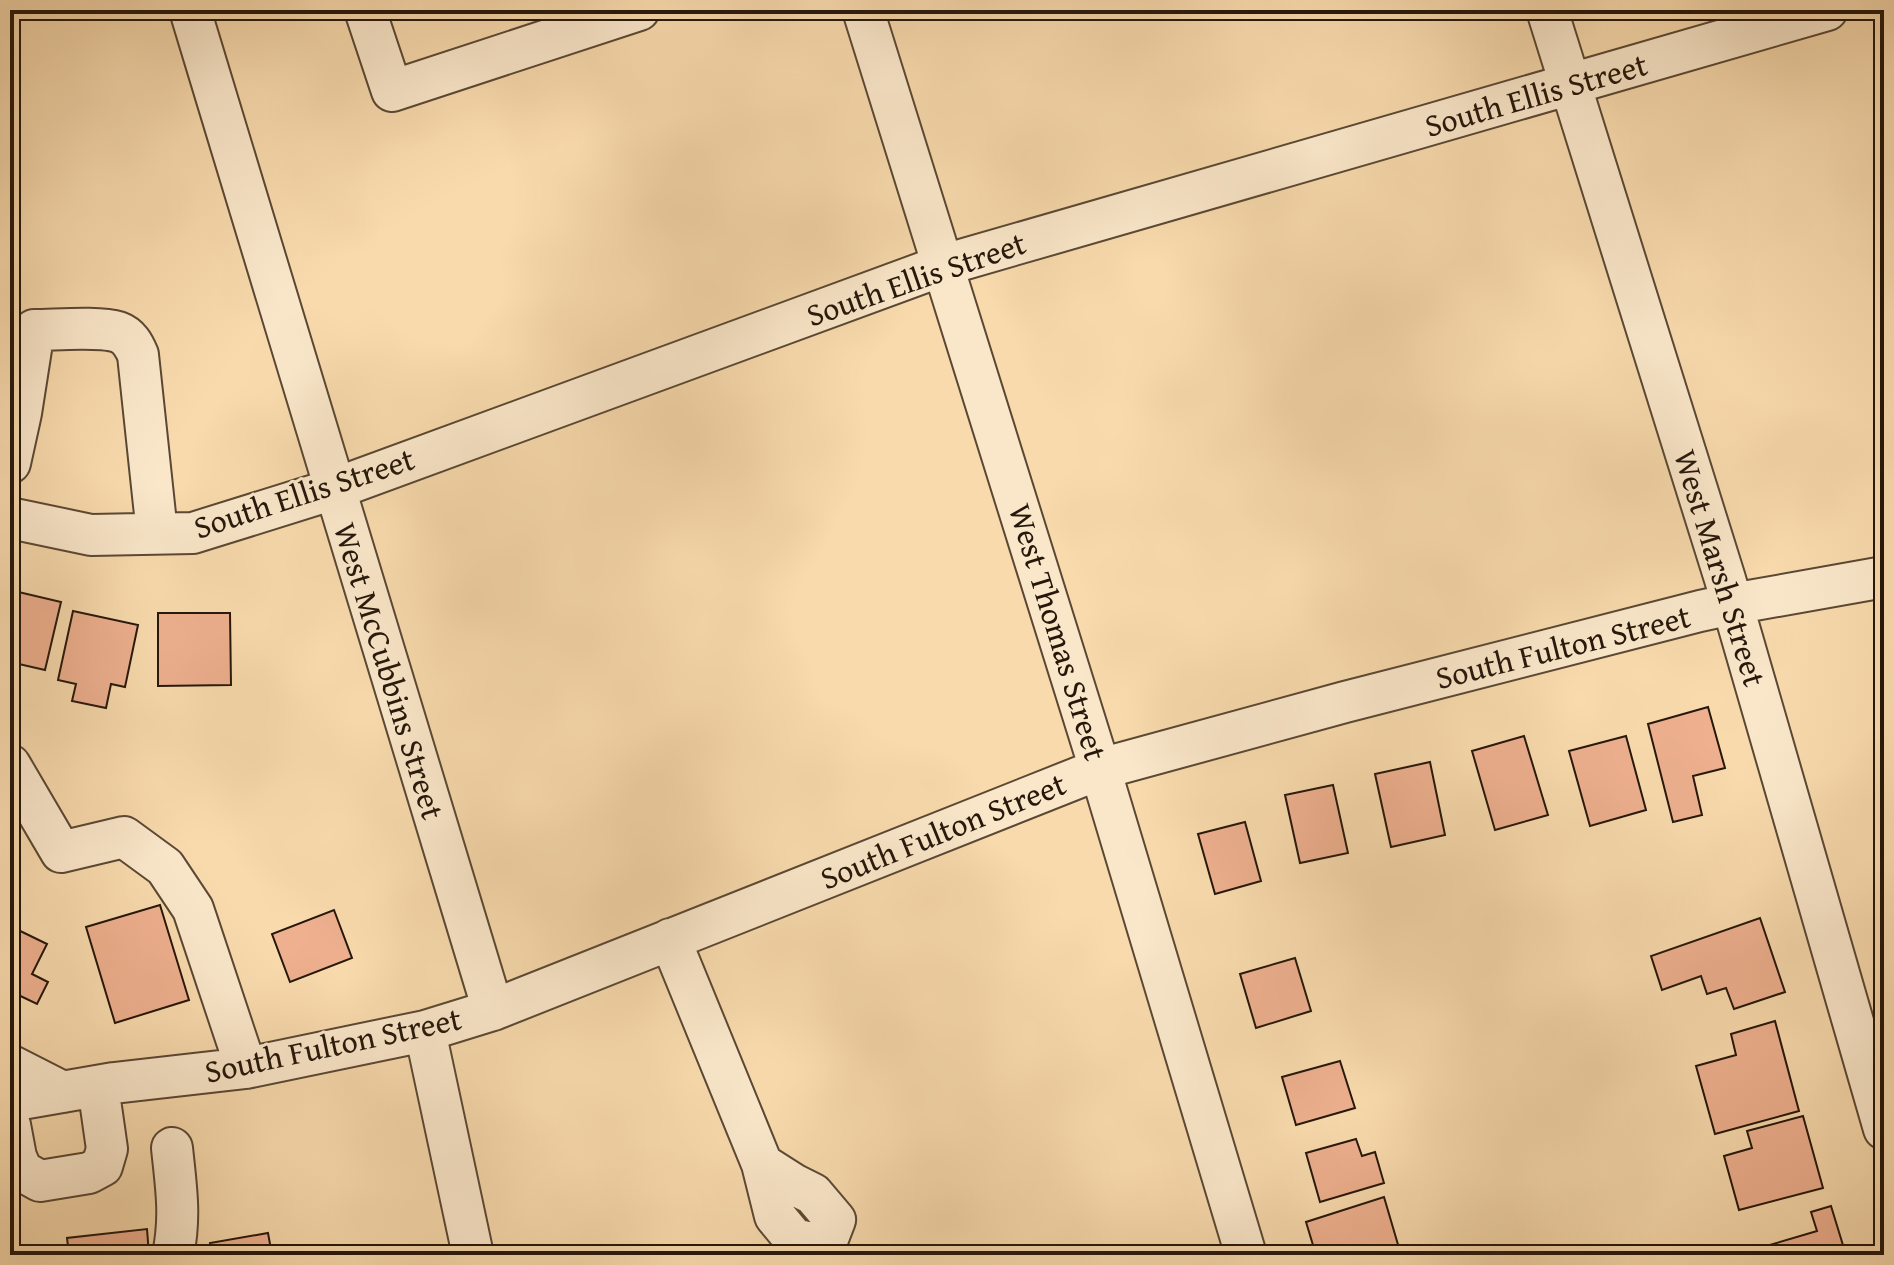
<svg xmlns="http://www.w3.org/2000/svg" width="1894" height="1265" viewBox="0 0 1894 1265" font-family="'Gentium Book Plus',serif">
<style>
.building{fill:#eeb08f;stroke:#26170b;stroke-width:2}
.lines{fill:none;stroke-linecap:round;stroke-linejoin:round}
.minor-casing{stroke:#5a4834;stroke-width:44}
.minor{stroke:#fae7ca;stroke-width:40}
.labels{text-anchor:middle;stroke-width:6;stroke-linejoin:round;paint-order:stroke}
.street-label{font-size:32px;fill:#26170b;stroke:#fae7ca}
</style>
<rect width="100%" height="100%" fill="#f8daad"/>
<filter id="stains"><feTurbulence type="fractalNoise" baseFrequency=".0025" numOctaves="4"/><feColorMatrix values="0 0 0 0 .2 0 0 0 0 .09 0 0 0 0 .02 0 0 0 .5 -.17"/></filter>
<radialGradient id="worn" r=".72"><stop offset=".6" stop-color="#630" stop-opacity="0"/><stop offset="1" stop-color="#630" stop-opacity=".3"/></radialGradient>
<path class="building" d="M 10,590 L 61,602 L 45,670 L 10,662 Z
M 73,611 L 138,625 L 125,687 L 111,684 L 106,708 L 72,701 L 76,684 L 58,680 Z
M 158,613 L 230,613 L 231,685 L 158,686 Z
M 1708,707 L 1725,768 L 1693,776 L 1702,815 L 1673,822 L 1648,724 Z
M 1524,736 L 1548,815 L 1495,830 L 1472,751 Z
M 1626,736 L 1646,810 L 1590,826 L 1569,751 Z
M 1430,762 L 1445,835 L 1391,847 L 1375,774 Z
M 1333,785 L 1348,853 L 1300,863 L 1285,795 Z
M 1245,822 L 1261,881 L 1215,894 L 1198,834 Z
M 160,905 L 189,1000 L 115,1023 L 86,927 Z
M 334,910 L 352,958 L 290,982 L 272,934 Z
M 1760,918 L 1785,992 L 1734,1009 L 1726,988 L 1707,994 L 1701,976 L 1662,990 L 1651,956 Z
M 10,926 L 47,944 L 32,974 L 48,982 L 37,1004 L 10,991 Z
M 1295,958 L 1311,1011 L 1256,1028 L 1240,974 Z
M 1775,1021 L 1799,1111 L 1715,1134 L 1696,1066 L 1736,1055 L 1731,1034 Z
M 1340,1061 L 1355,1108 L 1296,1125 L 1282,1077 Z
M 1803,1116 L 1823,1188 L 1739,1210 L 1724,1156 L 1752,1148 L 1747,1131 Z
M 1356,1139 L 1362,1156 L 1375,1152 L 1384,1183 L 1320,1202 L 1306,1153 Z
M 1384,1197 L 1399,1248 L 1376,1255 L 1316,1255 L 1306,1222 Z
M 1831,1206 L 1846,1255 L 1758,1255 L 1756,1249 L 1817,1231 L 1811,1212 Z
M 147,1229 L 149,1255 L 69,1255 L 67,1238 Z
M 268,1233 L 272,1255 L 212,1255 L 210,1243 Z"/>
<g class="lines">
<g class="minor-casing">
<path id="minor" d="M 190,10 L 493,1010
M 365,10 L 392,91 L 639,10
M 863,10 L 1100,769 L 1246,1255
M 1547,10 L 1725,579 L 1884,1129
M 10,463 L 21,413 L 34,330 C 55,330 99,326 118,332 C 129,336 134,345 138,355 L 157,533
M 10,518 L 91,535 L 193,533 L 334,489 L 944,265 L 1827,10
M 10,765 L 61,852 L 124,837 L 165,867 L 193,909 L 246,1068
M 670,939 L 762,1164 L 795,1185 L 813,1194 L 835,1220 L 825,1246 L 794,1239 L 775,1216 L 762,1164
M 425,1031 L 473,1255
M 10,1065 L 63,1092
M 10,1101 L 114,1083 L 246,1068 L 425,1031 L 493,1010 L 1100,769 L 1345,702 L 1700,611 L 1732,604 L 1884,577
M 10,1125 L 16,1157 L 22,1171 L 40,1181 L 89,1173 L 102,1166 L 107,1149 L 98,1086
M 172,1148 C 176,1187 181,1216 173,1255"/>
</g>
<use href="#minor" class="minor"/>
</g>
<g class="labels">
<g class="street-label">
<text transform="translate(1536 95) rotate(-16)" y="11">South Ellis Street</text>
<text transform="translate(916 279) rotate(-19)" y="11">South Ellis Street</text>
<text transform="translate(304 493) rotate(-18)" y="11">South Ellis Street</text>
<text transform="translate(1720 568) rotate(73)" y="11">West Marsh Street</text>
<text transform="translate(1058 632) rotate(73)" y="11">West Thomas Street</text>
<text transform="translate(1563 647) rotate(-14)" y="11">South Fulton Street</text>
<text transform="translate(389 671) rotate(73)" y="11">West McCubbins Street</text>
<text transform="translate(943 831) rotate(-22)" y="11">South Fulton Street</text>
<text transform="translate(333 1045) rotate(-12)" y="11">South Fulton Street</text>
</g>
</g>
<rect width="1894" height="1265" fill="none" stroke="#f8daad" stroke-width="40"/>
<rect x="12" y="12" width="1870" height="1241" fill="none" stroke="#26170b" stroke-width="4"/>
<rect x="20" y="20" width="1854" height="1225" fill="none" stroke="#26170b" stroke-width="2"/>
<rect width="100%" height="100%" filter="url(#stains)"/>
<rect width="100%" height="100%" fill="url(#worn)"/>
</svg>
